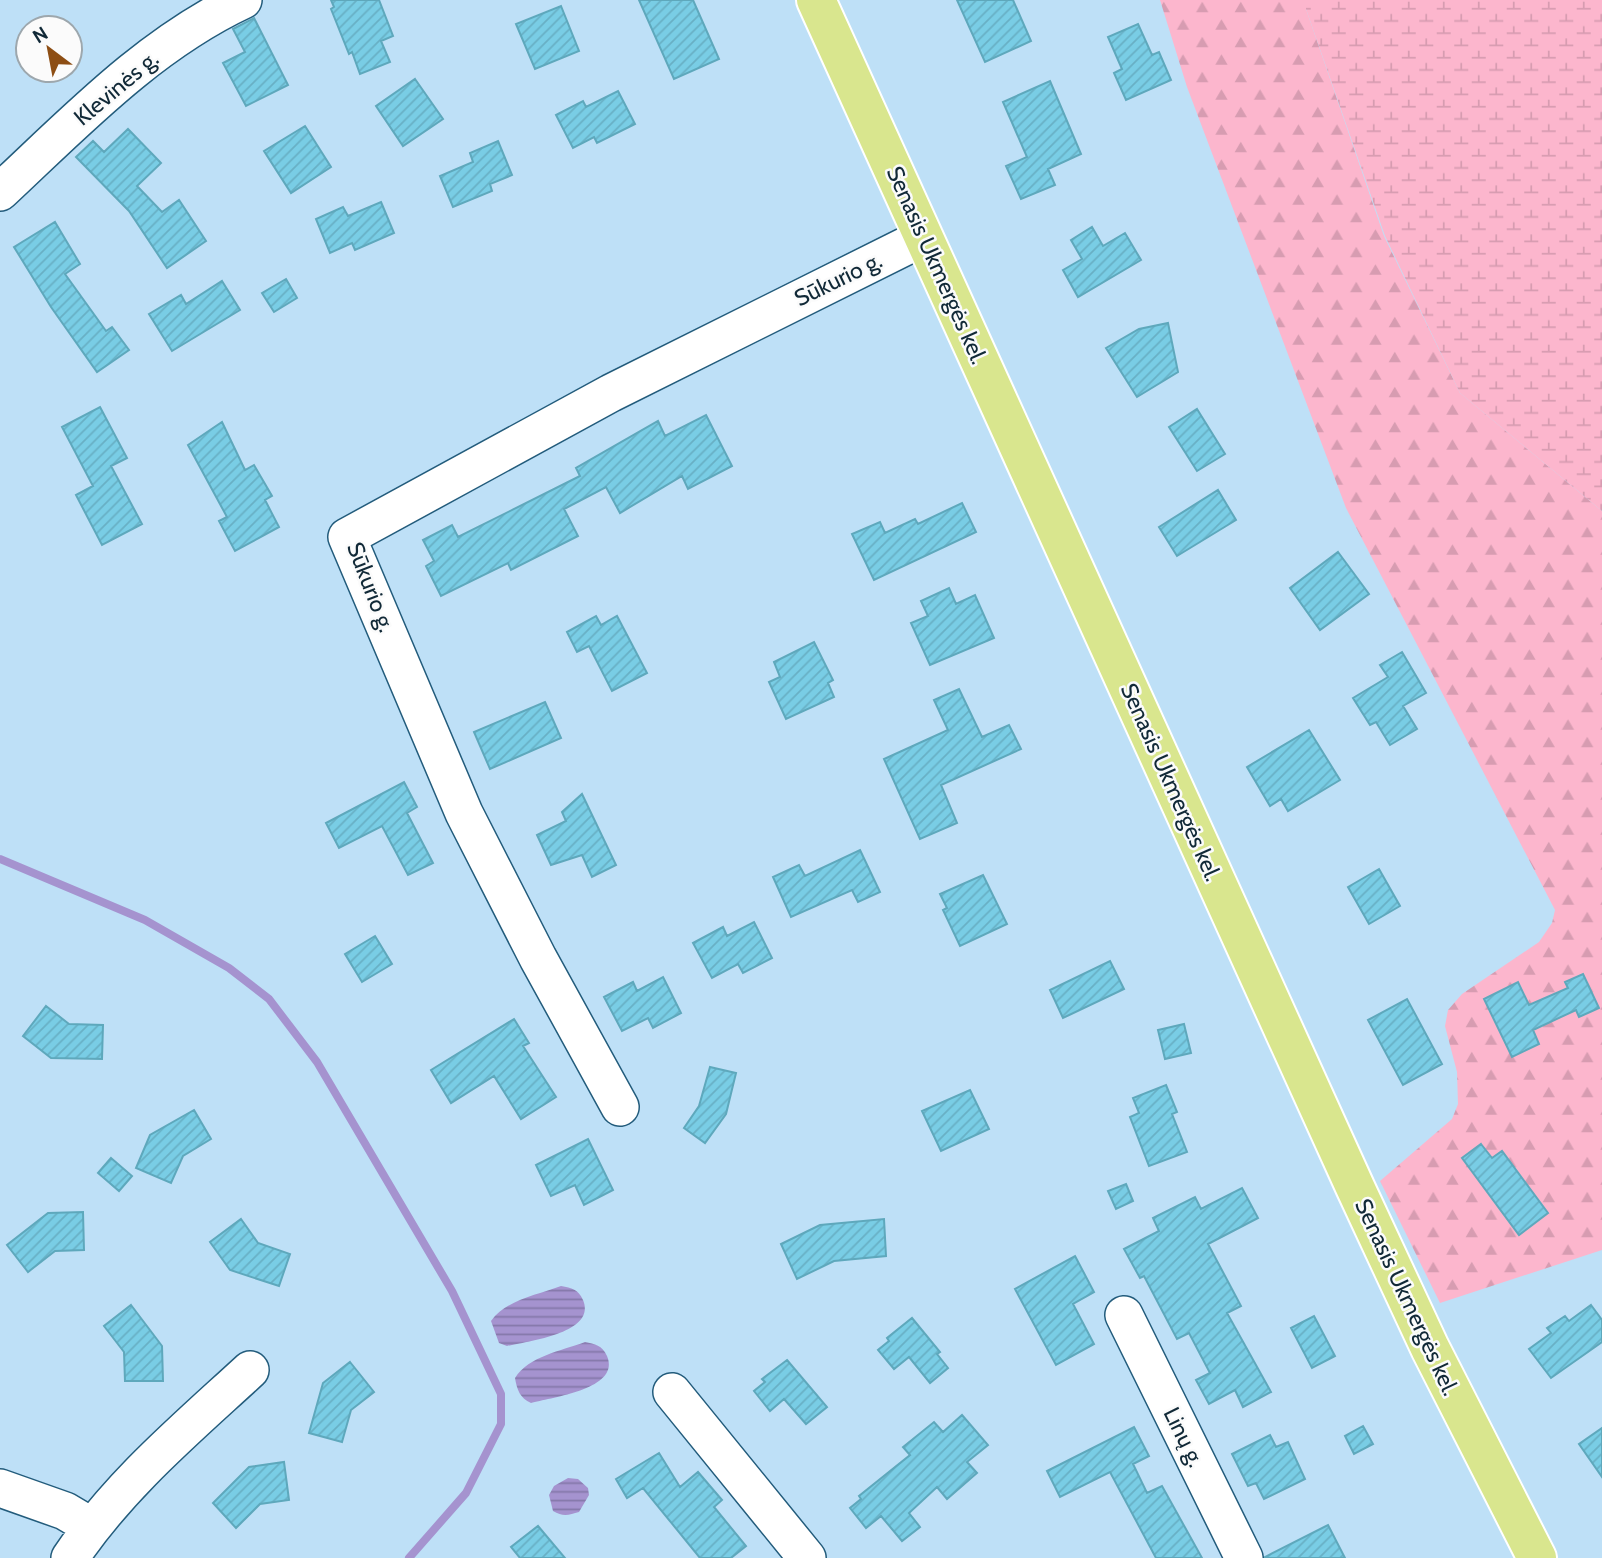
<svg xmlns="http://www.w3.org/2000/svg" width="1602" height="1558" viewBox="0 0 1602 1558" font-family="Cabin,sans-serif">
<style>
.forest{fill:url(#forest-firs)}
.wetland{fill:url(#wetland-marsh)}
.water{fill:url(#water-rules)}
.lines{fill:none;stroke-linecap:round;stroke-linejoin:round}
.stream{stroke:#a593cf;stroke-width:8}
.building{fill:url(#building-hatch);stroke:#5ea8bc;stroke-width:2}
.minor-casing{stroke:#235c7c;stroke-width:40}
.major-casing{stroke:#fff;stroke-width:42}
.minor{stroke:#fff;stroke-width:37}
.major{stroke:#d9e68e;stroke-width:38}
.labels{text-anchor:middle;stroke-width:5;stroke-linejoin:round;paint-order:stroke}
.street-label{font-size:23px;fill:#112937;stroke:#fbfbfb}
</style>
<defs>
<pattern id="forest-firs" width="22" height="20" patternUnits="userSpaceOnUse" patternTransform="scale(1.75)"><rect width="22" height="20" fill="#fcb6cd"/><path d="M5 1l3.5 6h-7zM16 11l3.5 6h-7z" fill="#d79cb1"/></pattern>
<pattern id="wetland-marsh" width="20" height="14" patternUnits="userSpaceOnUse" patternTransform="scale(1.75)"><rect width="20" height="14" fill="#fcb6cd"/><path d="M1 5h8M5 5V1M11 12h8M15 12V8" fill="none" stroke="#d79cb1"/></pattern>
<pattern id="water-rules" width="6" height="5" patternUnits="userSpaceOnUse" patternTransform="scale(1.75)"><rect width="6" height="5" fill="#a593cf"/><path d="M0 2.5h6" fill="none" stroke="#8578a9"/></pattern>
<pattern id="building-hatch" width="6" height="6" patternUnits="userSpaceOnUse" patternTransform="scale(1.75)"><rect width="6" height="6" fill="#79cde5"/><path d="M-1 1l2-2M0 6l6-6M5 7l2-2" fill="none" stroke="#68b0c5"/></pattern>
</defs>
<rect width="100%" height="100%" fill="#bee0f7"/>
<path class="forest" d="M 1160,0 L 1306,0 L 1306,9 L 1384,236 L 1460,393 L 1602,511 L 1602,1250 L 1440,1303 L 1380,1181 L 1452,1119 L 1458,1104 L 1457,1072 L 1445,1026 L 1448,1010 L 1462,994 L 1539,942 L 1552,923 L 1555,910 L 1346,508 L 1187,87 Z"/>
<path class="wetland" d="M 1306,0 L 1602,0 L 1602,511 L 1460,393 L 1385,236 L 1306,9 Z"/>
<path class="water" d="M 561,1286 C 572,1288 578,1289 583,1300 C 597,1333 528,1341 507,1346 L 499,1343 L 491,1321 C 506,1300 537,1295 561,1286 Z
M 585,1342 C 595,1344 602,1345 607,1356 C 621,1389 552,1397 531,1403 C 520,1398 517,1390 515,1378 C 529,1356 561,1351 585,1342 Z
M 568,1478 L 578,1479 L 588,1488 L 589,1495 L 579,1512 C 569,1515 563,1517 553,1511 L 549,1495 L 554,1486 Z"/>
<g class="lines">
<path class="stream" d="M 0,859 L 145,920 L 229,968 L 269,999 L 317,1062 L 452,1291 L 501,1394 L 501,1424 L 466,1493 L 409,1558"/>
</g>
<path class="building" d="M 331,0 L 379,0 L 393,36 L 381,41 L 390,62 L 360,74 L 352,52 L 349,54 L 331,9 L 334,7 Z
M 639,0 L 693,0 L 719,59 L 674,79 Z
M 957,0 L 1013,0 L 1031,41 L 985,62 Z
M 561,6 L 579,51 L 535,69 L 516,24 Z
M 254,18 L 288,85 L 246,106 L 223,63 L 245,52 L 233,29 Z
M 1138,24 L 1152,55 L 1159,52 L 1171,80 L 1126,100 L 1114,73 L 1122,69 L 1108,37 Z
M 415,79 L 443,119 L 403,146 L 376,106 Z
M 1050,81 L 1081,154 L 1048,169 L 1055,185 L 1021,199 L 1006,166 L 1027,157 L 1003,102 Z
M 618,91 L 635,124 L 597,143 L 594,137 L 573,148 L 556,115 L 583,101 L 586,107 Z
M 305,126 L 331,167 L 291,193 L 264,151 Z
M 128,129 L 161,163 L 137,186 L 162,212 L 179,200 L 206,241 L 167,268 L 129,211 L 76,157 L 93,141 L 104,152 Z
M 498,141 L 512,175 L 490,184 L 492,191 L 453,207 L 440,176 L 473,162 L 470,153 Z
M 381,202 L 394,233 L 355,250 L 352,243 L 330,253 L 316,219 L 343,207 L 348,216 Z
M 55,222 L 80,264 L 65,274 L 106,331 L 112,327 L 129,350 L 97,372 L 51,307 L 14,247 Z
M 1092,227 L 1103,246 L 1125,233 L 1141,260 L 1078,297 L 1063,270 L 1082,259 L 1071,240 Z
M 286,279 L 297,298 L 274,312 L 262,293 Z
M 222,281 L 240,310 L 172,351 L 149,314 L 181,295 L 186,304 Z
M 1168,323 L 1178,372 L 1137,397 L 1106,348 L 1139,329 Z
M 100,407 L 127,458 L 111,466 L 142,524 L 102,545 L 76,495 L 93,486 L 62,427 Z
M 1197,409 L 1225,454 L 1197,471 L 1169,427 Z
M 706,415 L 732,466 L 688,489 L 682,476 L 620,513 L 606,487 L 564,509 L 578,536 L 511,570 L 508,563 L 441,596 L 426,566 L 434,561 L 423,540 L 452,525 L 458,537 L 580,476 L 576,468 L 658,421 L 665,436 Z
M 222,422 L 245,470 L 254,465 L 272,496 L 265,500 L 279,527 L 235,551 L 219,521 L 227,517 L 188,445 Z
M 1218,490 L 1236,520 L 1177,556 L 1159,527 Z
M 962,503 L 976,532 L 874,580 L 852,534 L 880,522 L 885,533 L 915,519 L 918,524 Z
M 1338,552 L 1369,594 L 1320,630 L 1290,588 Z
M 949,588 L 956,604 L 975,595 L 994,638 L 930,665 L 911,623 L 928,616 L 921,601 Z
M 596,616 L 601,625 L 617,616 L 647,673 L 612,691 L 589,646 L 577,652 L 567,632 Z
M 814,642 L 833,680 L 828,683 L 834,697 L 786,719 L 769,682 L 780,677 L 774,662 Z
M 1402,652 L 1426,693 L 1403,706 L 1417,729 L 1390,745 L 1376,722 L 1370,725 L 1353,698 L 1388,677 L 1380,665 Z
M 959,689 L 982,737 L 1009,725 L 1021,749 L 941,785 L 957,823 L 920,839 L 884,759 L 948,730 L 934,700 Z
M 545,702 L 561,738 L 490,769 L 474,732 Z
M 1309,730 L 1340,780 L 1288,811 L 1281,799 L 1270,806 L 1247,767 Z
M 404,782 L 417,807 L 407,813 L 433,863 L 408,875 L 382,826 L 339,848 L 326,823 Z
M 582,794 L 616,865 L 592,877 L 582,855 L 551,865 L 537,835 L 566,821 L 562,812 Z
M 860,850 L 880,892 L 858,902 L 852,890 L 791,917 L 773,877 L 799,865 L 805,876 Z
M 1379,869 L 1400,906 L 1369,924 L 1348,887 Z
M 983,875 L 1007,924 L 960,946 L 943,910 L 947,908 L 940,894 Z
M 754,922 L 772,958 L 743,973 L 738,964 L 712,978 L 693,943 L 723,927 L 727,936 Z
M 375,936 L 392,964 L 362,982 L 345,954 Z
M 1110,961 L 1124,989 L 1063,1018 L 1050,990 Z
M 1583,974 L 1599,1008 L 1579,1017 L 1576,1010 L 1533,1030 L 1539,1044 L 1512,1057 L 1484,999 L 1518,982 L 1529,1005 L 1568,988 L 1565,982 Z
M 663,977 L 681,1013 L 653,1028 L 648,1018 L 622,1031 L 604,997 L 633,982 L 637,991 Z
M 1407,999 L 1442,1064 L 1403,1085 L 1368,1020 Z
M 46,1006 L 69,1024 L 103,1025 L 102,1059 L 51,1058 L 23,1036 Z
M 514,1019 L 529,1043 L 523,1046 L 556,1097 L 521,1119 L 494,1076 L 451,1103 L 431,1070 Z
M 1184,1024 L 1191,1053 L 1165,1059 L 1158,1030 Z
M 710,1067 L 736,1073 L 726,1114 L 705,1143 L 684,1128 L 699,1106 Z
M 1166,1085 L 1177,1112 L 1172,1114 L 1187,1152 L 1149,1166 L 1130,1117 L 1139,1113 L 1133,1098 Z
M 970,1090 L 989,1129 L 941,1151 L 922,1111 Z
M 194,1110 L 211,1139 L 183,1156 L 171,1183 L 136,1168 L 150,1135 Z
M 588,1139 L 613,1190 L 584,1205 L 575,1185 L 551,1196 L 536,1165 Z
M 1481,1144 L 1492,1158 L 1502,1151 L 1548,1213 L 1519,1235 L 1462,1158 Z
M 111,1158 L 132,1176 L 119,1191 L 98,1173 Z
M 1126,1184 L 1133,1201 L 1116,1209 L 1108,1191 Z
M 1242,1188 L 1258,1218 L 1208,1244 L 1241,1306 L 1227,1313 L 1271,1392 L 1243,1407 L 1235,1390 L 1209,1404 L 1196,1380 L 1210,1373 L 1189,1333 L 1177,1339 L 1144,1276 L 1140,1278 L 1124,1249 L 1159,1231 L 1153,1218 L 1195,1197 L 1201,1209 Z
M 83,1212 L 84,1250 L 55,1251 L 28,1272 L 7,1245 L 48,1213 Z
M 241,1219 L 258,1243 L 290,1254 L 279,1286 L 230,1270 L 210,1242 Z
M 884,1219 L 886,1256 L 834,1261 L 797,1279 L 781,1244 L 820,1225 Z
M 1075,1256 L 1094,1292 L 1073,1304 L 1094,1344 L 1056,1365 L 1015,1289 Z
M 131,1305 L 162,1346 L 163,1381 L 125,1381 L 124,1352 L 104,1326 Z
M 1591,1305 L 1602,1320 L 1602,1342 L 1551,1378 L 1529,1349 L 1551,1333 L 1547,1328 L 1565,1316 L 1569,1321 Z
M 1314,1316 L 1335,1356 L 1312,1368 L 1291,1328 Z
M 912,1318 L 940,1352 L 937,1354 L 948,1368 L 930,1383 L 909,1357 L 894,1369 L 878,1350 L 889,1341 L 887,1338 Z
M 787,1360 L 827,1407 L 806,1424 L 784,1399 L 770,1411 L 754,1391 L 765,1382 L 762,1379 Z
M 350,1362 L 374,1392 L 351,1410 L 342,1442 L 309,1433 L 323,1383 Z
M 962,1415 L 988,1445 L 967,1462 L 977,1473 L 947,1499 L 937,1487 L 909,1513 L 920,1527 L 902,1541 L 881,1516 L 866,1528 L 850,1508 L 861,1499 L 859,1496 L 910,1455 L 903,1447 L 934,1422 L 943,1432 Z
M 1363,1426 L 1373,1444 L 1354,1454 L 1345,1436 Z
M 1134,1427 L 1149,1456 L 1133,1464 L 1147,1493 L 1162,1486 L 1202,1558 L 1156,1558 L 1110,1472 L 1060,1497 L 1047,1471 Z
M 1602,1428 L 1602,1477 L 1579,1444 Z
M 1270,1435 L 1276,1447 L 1288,1442 L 1305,1479 L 1264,1499 L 1256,1483 L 1248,1486 L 1232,1454 Z
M 659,1453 L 680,1487 L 698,1472 L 722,1500 L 714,1507 L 746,1546 L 731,1558 L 700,1558 L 643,1488 L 627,1498 L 616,1479 Z
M 284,1462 L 289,1500 L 260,1504 L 236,1528 L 213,1503 L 249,1467 Z
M 1328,1525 L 1345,1558 L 1265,1558 L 1265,1557 Z
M 538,1526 L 565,1558 L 520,1558 L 511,1547 Z"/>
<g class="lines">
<g class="minor-casing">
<path id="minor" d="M 0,192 C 75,122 149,44 243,0
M 620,1107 L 538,958 L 464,813 L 347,537 L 611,393 L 924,237
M 1124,1315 L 1244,1558
M 672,1392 L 807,1558
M 0,1488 L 65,1511 L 92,1527
M 70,1558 C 119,1485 186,1429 250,1370"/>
</g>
<g class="major-casing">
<path id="major" d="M 816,0 L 1355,1187 L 1430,1348 L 1537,1558"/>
</g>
<use href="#minor" class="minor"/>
<use href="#major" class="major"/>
</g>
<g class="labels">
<g class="street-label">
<text transform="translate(116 88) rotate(-40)" y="8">Klevinės g.</text>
<text transform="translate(937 265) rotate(66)" y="8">Senasis Ukmergės kel.</text>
<text transform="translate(838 279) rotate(-26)" y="8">Sūkurio g.</text>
<text transform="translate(371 587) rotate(69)" y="8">Sūkurio g.</text>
<text transform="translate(1171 782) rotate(66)" y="8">Senasis Ukmergės kel.</text>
<text transform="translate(1407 1297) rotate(65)" y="8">Senasis Ukmergės kel.</text>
<text transform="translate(1184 1437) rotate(64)" y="8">Linų g.</text>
</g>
</g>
<g transform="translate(49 49) rotate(328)"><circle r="33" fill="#fbfbfb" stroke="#9da7ad" stroke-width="2"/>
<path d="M0-5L12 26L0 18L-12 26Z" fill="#8d4e14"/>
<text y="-10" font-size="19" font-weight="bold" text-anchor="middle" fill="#112937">N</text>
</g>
</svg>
